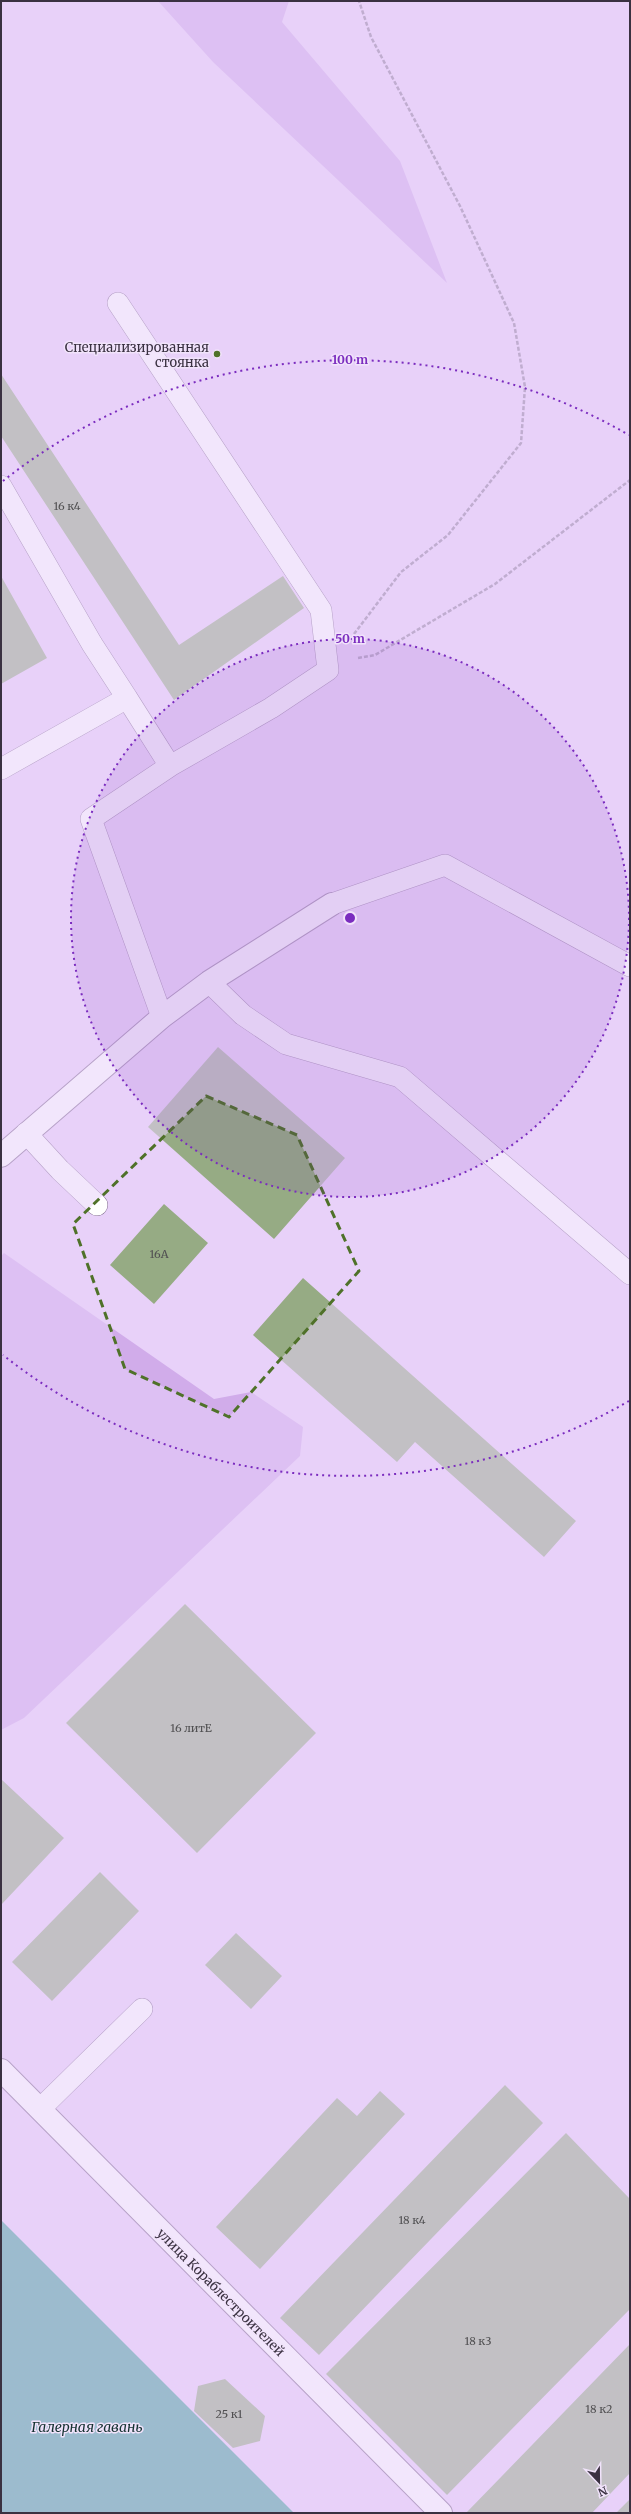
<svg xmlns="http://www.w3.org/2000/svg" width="631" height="2514" viewBox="0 0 631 2514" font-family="Merriweather,serif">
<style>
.green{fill:#d1acea}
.water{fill:#409f9a}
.building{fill:#96ab84}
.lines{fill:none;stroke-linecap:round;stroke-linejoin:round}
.lane-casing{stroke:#7d688b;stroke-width:22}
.street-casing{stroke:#7d688b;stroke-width:24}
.path{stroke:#91819d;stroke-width:2.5;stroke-dasharray:4 2;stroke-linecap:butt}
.lane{stroke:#fff;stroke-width:21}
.street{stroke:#fff;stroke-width:22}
.marked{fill:none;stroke:#4f7129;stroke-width:3;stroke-dasharray:8 5;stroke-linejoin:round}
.ring{fill:none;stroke:#7b2cbf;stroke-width:2;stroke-dasharray:2 4}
.poi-dot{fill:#4f7129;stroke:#f1e3fb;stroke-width:1.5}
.labels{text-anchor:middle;stroke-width:3;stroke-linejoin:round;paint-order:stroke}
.number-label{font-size:11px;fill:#515052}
.poi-label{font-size:13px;fill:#3a3141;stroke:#f1e3fb;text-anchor:end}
.street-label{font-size:13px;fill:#3a3141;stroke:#f1e3fb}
.water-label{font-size:14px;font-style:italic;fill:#143130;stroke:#f1e3fb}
.centre{fill:#7b2cbf;stroke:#f1e3fb;stroke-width:2}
.ring-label{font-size:12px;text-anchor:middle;font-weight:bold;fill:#7b2cbf;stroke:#f1e3fb;stroke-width:3;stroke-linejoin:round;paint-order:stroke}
</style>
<rect width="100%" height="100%" fill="#e8d1f9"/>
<path class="green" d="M 158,1 L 289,1 L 282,22 L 400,161 L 447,283 L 213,62 Z
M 4,1253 L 214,1399 L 251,1392 L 303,1427 L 300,1456 L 24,1718 L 1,1730 L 1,1256 Z"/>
<path class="water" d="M 1,2220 L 294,2513 L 1,2513 Z"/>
<path class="building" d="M 1,374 L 179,645 L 283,576 L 304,608 L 174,700 L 1,436 Z
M 1,576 L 47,658 L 1,684 Z
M 218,1047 L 345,1158 L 274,1239 L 148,1127 Z
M 164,1204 L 208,1243 L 154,1304 L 110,1265 Z
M 303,1278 L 576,1521 L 544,1557 L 415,1442 L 397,1462 L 253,1335 Z
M 185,1604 L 316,1733 L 197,1853 L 66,1723 Z
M 1,1779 L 64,1838 L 1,1905 Z
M 100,1872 L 139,1911 L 52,2001 L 12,1962 Z
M 236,1933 L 282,1976 L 251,2009 L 205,1965 Z
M 505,2085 L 543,2123 L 319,2355 L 280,2318 Z
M 380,2091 L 405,2114 L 260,2269 L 216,2227 L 337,2098 L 357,2116 Z
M 566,2133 L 630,2199 L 630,2309 L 447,2495 L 326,2374 Z
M 630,2344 L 630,2473 L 592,2513 L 466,2513 Z
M 225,2379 L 265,2416 L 260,2441 L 233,2448 L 194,2411 L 198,2386 Z
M 630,2499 L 630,2513 L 616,2513 Z"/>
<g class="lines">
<g class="lane-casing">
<path id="lane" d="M 1,486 L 92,644 L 127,698
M 1,769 L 127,698 L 170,766 L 271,708 L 328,670 L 321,610 L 118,303
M 332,904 L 445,865 L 630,966
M 209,982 L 243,1015 L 286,1044 L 400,1077 L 630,1274
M 162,1017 L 91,819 L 170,766
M 26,1133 L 60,1170 L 97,1205
M 40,2109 L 142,2009"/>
</g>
<g class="street-casing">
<path id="street" d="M 1,1156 L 162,1017 L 209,982 L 332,904
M 1,2070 L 441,2513"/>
</g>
<path class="path" d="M 354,634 L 401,572 L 448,535 L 521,443 L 525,387 L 514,323 L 460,206 L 371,37 L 359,1
M 358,658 L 375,655 L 495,584 L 630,480"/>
<use href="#lane" class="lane"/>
<use href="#street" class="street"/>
</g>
<path d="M0 0H631V2514H0ZM 206,1096 L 297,1135 L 359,1271 L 229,1417 L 125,1369 L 73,1224 Z" fill="#e8d1f9" fill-opacity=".55" fill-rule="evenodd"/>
<path class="marked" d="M 206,1096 L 297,1135 L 359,1271 L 229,1417 L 125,1369 L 73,1224 Z"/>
<circle cx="350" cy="918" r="279" fill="#7b2cbf" fill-opacity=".12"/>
<g class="ring">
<circle cx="350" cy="918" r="279"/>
<path d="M629 1401A558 558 0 0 1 3 1355M3 481A558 558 0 0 1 629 435"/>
</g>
<circle class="poi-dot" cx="217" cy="354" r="4"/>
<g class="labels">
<g class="number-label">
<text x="67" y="510">16 к4</text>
<text x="159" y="1258">16А</text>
<text x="191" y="1732">16 литЕ</text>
<text x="412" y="2224">18 к4</text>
<text x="478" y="2345">18 к3</text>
<text x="599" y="2413">18 к2</text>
<text x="229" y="2418">25 к1</text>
</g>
<g class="poi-label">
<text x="209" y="352">Специализированная<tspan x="209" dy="15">стоянка</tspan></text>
</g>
<g class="street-label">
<text transform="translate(221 2292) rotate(45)" y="5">улица Кораблестроителей</text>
</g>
<g class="water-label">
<text x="87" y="2432">Галерная гавань</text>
</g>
</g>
<circle cx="350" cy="918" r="6" class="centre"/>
<g class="ring-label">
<text x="350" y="364">100 m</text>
<text x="350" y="643">50 m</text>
</g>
<rect width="631" height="2514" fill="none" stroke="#3a3141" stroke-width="4"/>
<g transform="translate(599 2482) rotate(158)" stroke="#f1e3fb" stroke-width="3" paint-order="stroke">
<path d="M0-3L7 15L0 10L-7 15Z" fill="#3a3141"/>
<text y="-6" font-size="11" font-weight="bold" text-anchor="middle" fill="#3a3141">N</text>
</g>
</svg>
